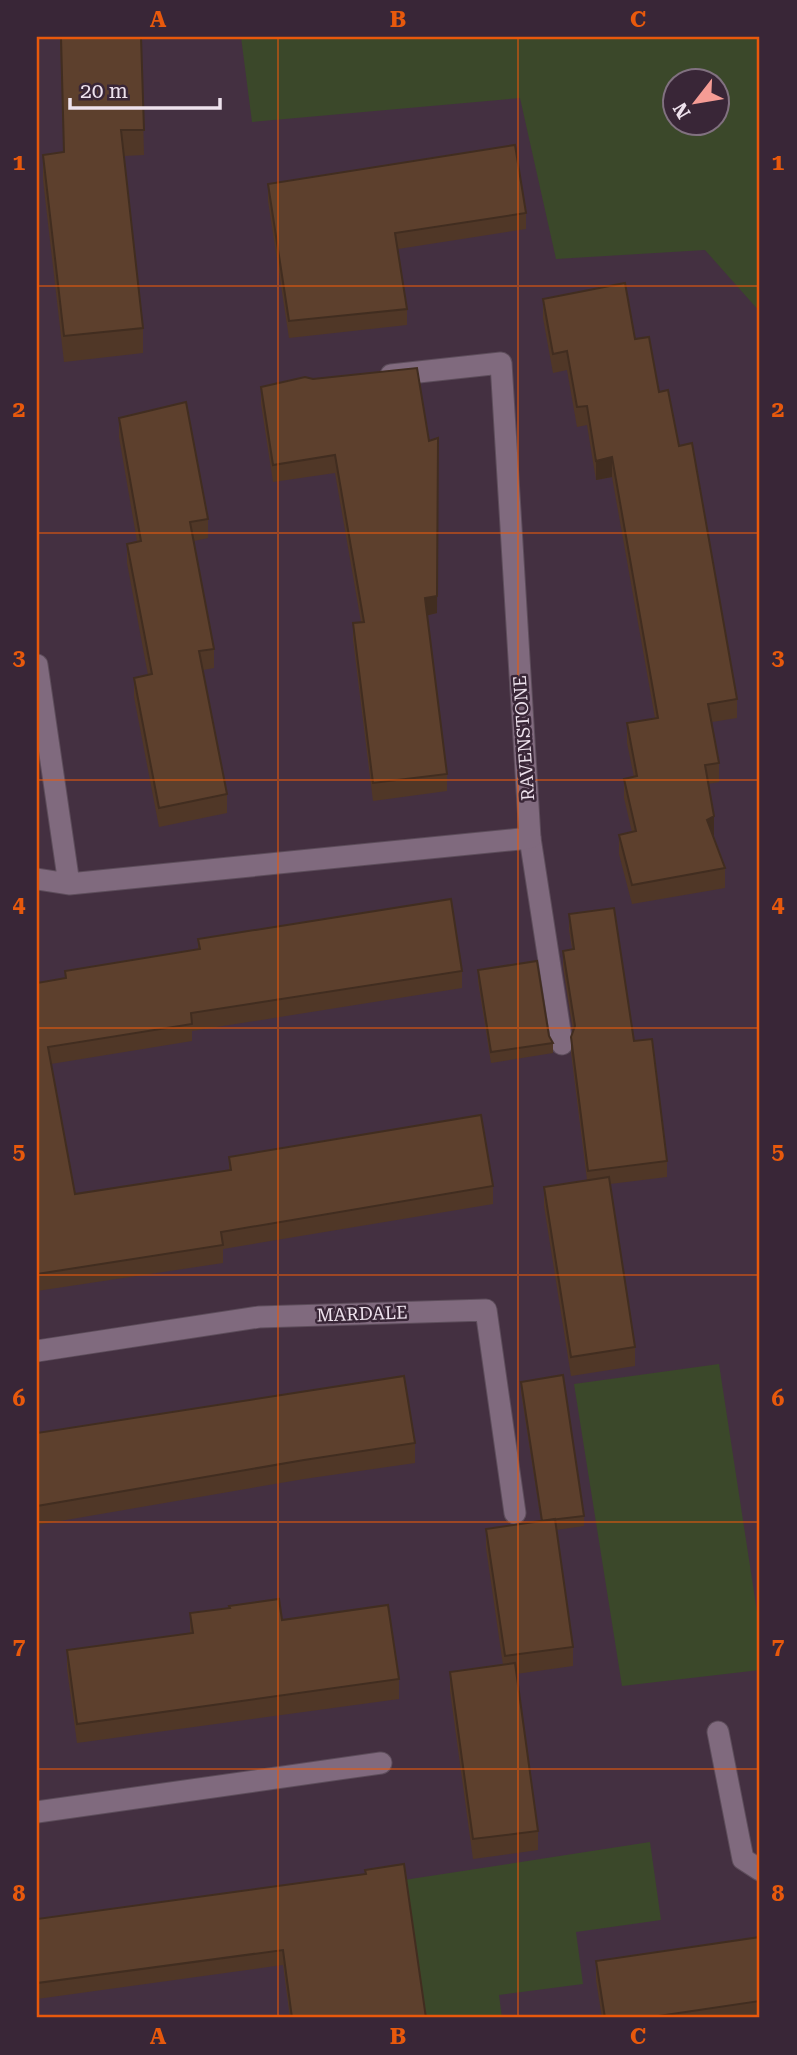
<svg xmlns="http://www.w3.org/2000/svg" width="797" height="2055" viewBox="0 0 797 2055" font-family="'Roboto Serif',serif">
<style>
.green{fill:#3b482a;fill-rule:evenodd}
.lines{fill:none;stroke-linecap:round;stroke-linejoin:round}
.lane-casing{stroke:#5d4d5b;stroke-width:23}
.street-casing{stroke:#5d4d5b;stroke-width:23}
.lane{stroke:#806a7e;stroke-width:21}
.street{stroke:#806a7e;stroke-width:21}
.wall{fill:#503727}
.shaded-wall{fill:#412d20}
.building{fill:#5d402d;stroke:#412d20;stroke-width:2}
.grid{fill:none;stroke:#e8590c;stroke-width:2;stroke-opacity:0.55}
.labels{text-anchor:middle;stroke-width:5;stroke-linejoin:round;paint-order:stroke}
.street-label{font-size:18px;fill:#eee2ed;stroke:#392637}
.neatline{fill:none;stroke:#e8590c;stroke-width:2.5}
.grid-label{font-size:23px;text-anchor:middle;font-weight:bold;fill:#e8590c}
</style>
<rect width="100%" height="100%" fill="#443041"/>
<path class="green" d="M 241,37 L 760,37 L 760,312 L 705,250 L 556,259 L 520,98 L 252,122 ZM 674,80 L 716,80 L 716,122 L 674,122 Z
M 719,1364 L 760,1631 L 760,1670 L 622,1686 L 574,1384 Z
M 650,1842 L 661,1920 L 576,1932 L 583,1984 L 499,1995 L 502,2018 L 424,2018 L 404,1880 Z"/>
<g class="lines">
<g class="lane-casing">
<path id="lane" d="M 530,838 L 562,1044"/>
</g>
<g class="street-casing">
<path id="street" d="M 37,665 L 69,884
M 37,879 L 69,884 L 530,838 L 501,363 L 391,375
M 37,1351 L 259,1317 L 486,1310 L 515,1513
M 718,1732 L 743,1859 L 760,1870
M 37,1812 L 381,1763"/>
</g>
<use href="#lane" class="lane"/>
<use href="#street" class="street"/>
</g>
<path class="wall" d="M 60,37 L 141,37 L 144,155 L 124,156 L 143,328 L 143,353 L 64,362 L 43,180 L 43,155 L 64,152 Z
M 268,184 L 526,213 L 526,229 L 398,249 L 407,309 L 407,325 L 289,338 L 268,201 Z
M 543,299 L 635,339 L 659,392 L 679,446 L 737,699 L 737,718 L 712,722 L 719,763 L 719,782 L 708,784 L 714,835 L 713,836 L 725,868 L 725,888 L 632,904 L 619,854 L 619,835 L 632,832 L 624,798 L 624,779 L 634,777 L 627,743 L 627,723 L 655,718 L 612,477 L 596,480 L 587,425 L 577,427 L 567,370 L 553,373 L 543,318 Z
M 305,377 L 437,613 L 427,615 L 447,774 L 447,791 L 373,801 L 353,640 L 353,623 L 361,622 L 335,473 L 273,482 L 261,404 L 261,387 Z
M 119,418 L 208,519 L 208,538 L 194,541 L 214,649 L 214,668 L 203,670 L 227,794 L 227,813 L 159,827 L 134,697 L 134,678 L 148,675 L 127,563 L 127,544 L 137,541 L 119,437 Z
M 569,914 L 634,1041 L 667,1161 L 667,1177 L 610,1184 L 635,1347 L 635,1366 L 571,1376 L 544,1206 L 544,1187 L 587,1180 L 571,1053 L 571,1037 L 573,1031 L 563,967 L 563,951 L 572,949 L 569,930 Z
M 198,939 L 462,971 L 462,988 L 192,1031 L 192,1041 L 51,1064 L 75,1194 L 229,1171 L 229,1157 L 493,1186 L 493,1204 L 223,1249 L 223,1263 L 37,1291 L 37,983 L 65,978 L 65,971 L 198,950 Z
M 478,970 L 549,1036 L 553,1043 L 553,1053 L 491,1063 L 478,981 Z
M 521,1382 L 584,1516 L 584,1526 L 556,1530 L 573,1647 L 573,1666 L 516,1674 L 538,1831 L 538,1850 L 473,1859 L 450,1691 L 450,1672 L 503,1665 L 486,1548 L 486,1529 L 541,1521 L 521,1392 Z
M 37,1433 L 415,1443 L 415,1463 L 304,1479 L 37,1525 Z
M 190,1613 L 282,1620 L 399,1679 L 399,1699 L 77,1743 L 67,1669 L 67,1650 L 190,1633 Z
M 365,1870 L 426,2018 L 290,2018 L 283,1965 L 37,1999 L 37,1919 L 365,1874 Z
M 760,1937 L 760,2018 L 602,2018 L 596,1980 L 596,1961 Z"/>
<path class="shaded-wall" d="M 438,438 L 437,613 L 425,616 L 425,598 Z
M 612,457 L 612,477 L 596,480 L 596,461 Z
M 714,816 L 714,835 L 707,839 L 707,820 Z"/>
<path class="building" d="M 61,37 L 141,37 L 144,130 L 121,130 L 143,328 L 64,336 L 43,155 L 64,152 Z
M 515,145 L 526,213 L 395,233 L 407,309 L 289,321 L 268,184 Z
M 625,283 L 635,339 L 649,337 L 659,392 L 668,390 L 679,446 L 692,443 L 737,699 L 708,704 L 719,763 L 705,765 L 714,816 L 707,820 L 725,868 L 632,885 L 619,835 L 636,831 L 624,779 L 637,776 L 627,723 L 658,718 L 612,457 L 596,461 L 587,406 L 577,407 L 567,351 L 553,354 L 543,299 Z
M 417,368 L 429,441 L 438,438 L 437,596 L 425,598 L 447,774 L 373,783 L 353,623 L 364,622 L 335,455 L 273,465 L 261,387 L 305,377 L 313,379 Z
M 186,402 L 208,519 L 190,522 L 214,649 L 199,651 L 227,794 L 159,808 L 134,678 L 152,674 L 127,544 L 141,541 L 119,418 Z
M 451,899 L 462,971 L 191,1013 L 192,1024 L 48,1047 L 75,1194 L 231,1170 L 229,1157 L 481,1115 L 493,1186 L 221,1232 L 223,1245 L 37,1274 L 37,983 L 66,978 L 65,971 L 200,949 L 198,939 Z
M 614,908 L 634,1041 L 652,1039 L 667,1161 L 588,1171 L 571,1037 L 575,1026 L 563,951 L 574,949 L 569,914 Z
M 537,961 L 549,1036 L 553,1043 L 491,1052 L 478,970 Z
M 609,1177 L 635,1347 L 571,1357 L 544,1187 Z
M 563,1375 L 584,1516 L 542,1521 L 521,1382 Z
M 404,1376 L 415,1443 L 304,1460 L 37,1506 L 37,1433 Z
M 555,1519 L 573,1647 L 505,1656 L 486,1529 Z
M 279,1599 L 282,1620 L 388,1605 L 399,1679 L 77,1724 L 67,1650 L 193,1633 L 190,1613 L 230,1608 L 229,1606 Z
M 515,1663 L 538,1831 L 473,1839 L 450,1672 Z
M 404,1864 L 426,2018 L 292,2018 L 283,1950 L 37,1983 L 37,1919 L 366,1874 L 365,1870 Z
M 760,1937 L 760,2001 L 645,2018 L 605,2018 L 596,1961 Z"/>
<path class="grid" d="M 278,37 L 278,2018M 518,37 L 518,2018M 37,286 L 760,286M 37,533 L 760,533M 37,780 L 760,780M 37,1028 L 760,1028M 37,1275 L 760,1275M 37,1522 L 760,1522M 37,1769 L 760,1769"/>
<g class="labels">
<g class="street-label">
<text transform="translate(524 738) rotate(-94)" y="6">RAVENSTONE</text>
<text transform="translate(362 1314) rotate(-2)" y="6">MARDALE</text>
</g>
</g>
<rect width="797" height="2055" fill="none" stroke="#392637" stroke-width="77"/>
<g transform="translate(696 102) rotate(239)"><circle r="33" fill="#392637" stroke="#817180" stroke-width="2"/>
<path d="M0-5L12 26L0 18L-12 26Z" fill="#f59c95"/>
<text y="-10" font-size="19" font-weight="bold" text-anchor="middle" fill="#eee2ed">N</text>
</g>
<path d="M70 98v10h150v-10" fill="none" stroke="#eee2ed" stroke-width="3.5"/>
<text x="80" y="98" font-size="21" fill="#eee2ed" stroke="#392637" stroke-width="5" paint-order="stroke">20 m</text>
<rect x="38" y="38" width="720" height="1978" class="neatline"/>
<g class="grid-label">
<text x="158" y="27">A</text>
<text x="398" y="27">B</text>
<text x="638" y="27">C</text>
<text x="19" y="170">1</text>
<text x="778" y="170">1</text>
<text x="19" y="417">2</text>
<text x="778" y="417">2</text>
<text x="19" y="665">3</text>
<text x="778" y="665">3</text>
<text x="19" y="912">4</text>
<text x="778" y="912">4</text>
<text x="19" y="1159">5</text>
<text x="778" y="1159">5</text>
<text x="19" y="1406">6</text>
<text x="778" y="1406">6</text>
<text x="19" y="1654">7</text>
<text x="778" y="1654">7</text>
<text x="19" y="1901">8</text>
<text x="778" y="1901">8</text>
<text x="158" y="2044">A</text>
<text x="398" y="2044">B</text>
<text x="638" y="2044">C</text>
</g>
</svg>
